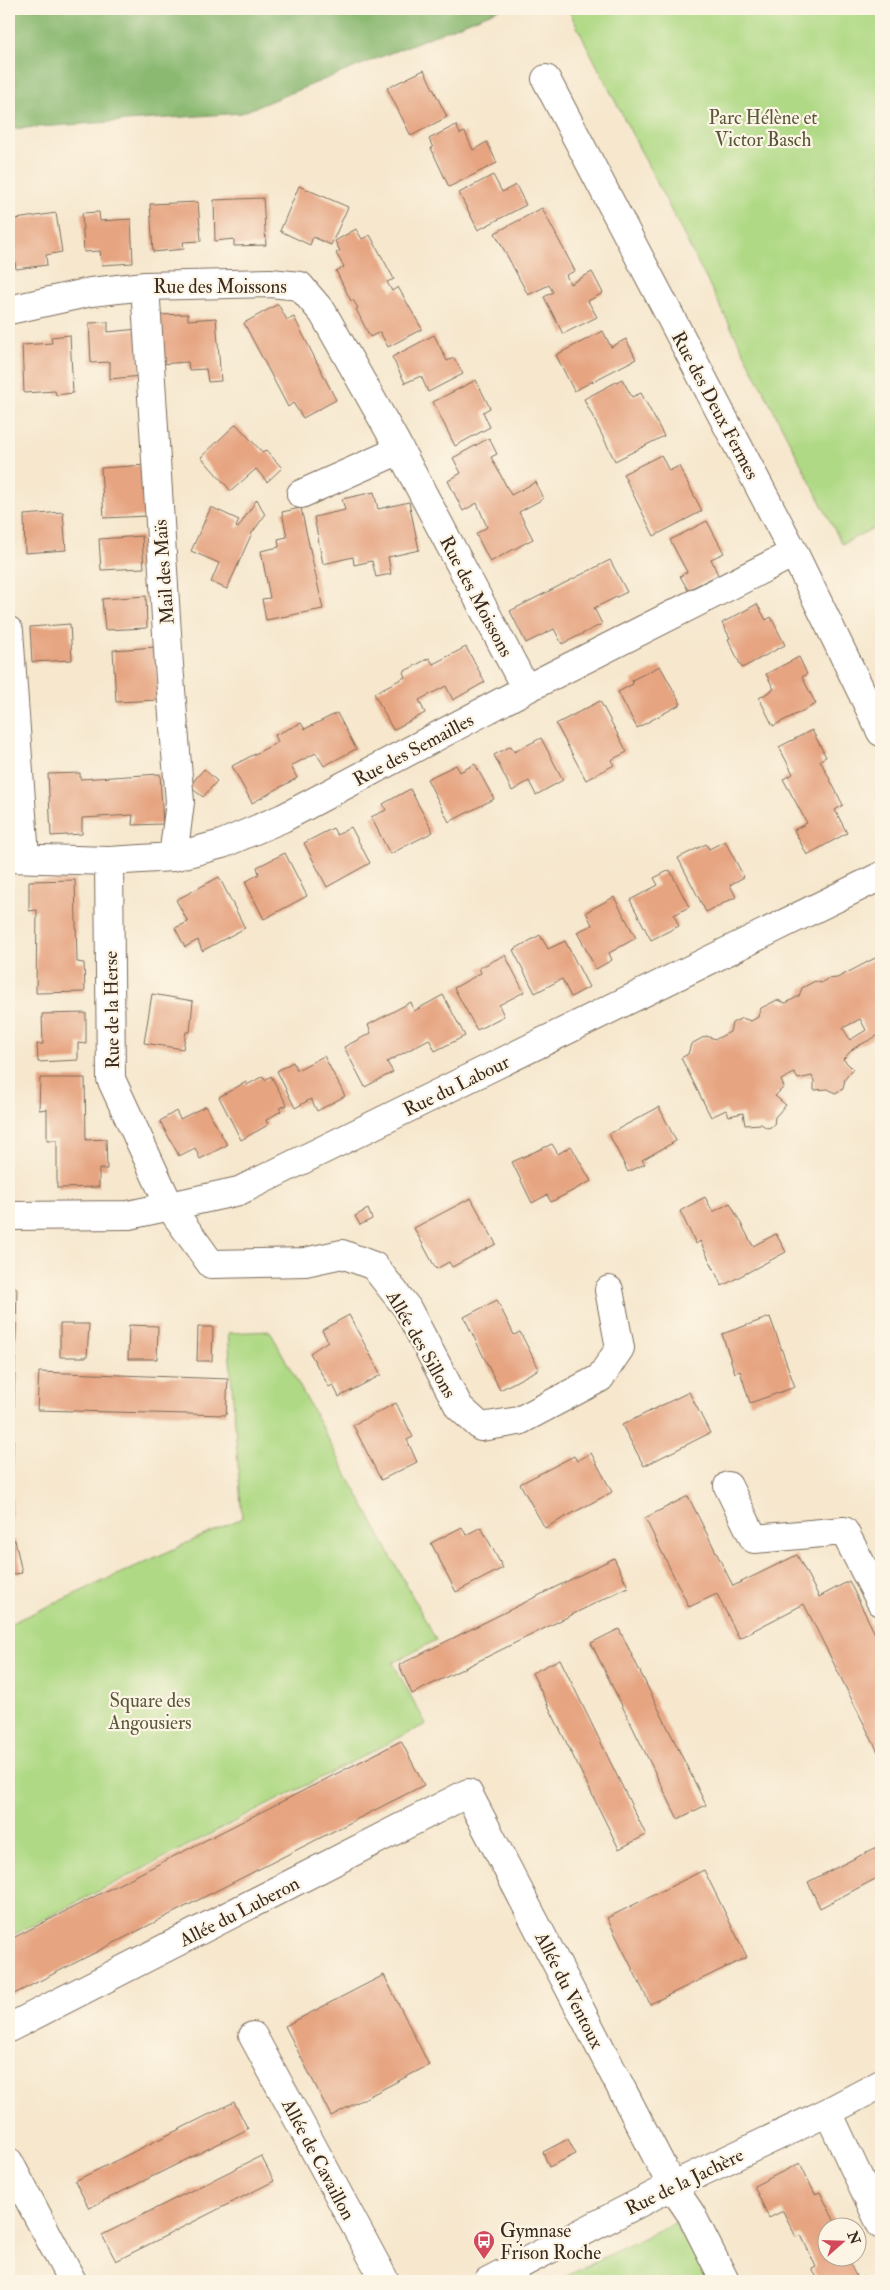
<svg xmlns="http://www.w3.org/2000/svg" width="890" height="2290" viewBox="0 0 890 2290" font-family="'IM FELL Double Pica',serif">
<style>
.green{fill:#afd984;stroke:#758251}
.forest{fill:#8bb972;stroke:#637248}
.building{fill:#e6a481;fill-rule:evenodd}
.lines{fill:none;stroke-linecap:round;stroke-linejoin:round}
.minor-casing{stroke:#7c6c5b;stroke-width:30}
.minor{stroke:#fff;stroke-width:28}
.labels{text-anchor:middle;stroke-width:4.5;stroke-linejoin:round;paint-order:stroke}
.park-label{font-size:19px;fill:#585638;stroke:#fcf5e5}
.street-label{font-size:19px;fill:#3b2a1e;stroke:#fcf5e5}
.poi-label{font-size:19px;fill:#3b2a1e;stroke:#fcf5e5;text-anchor:start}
</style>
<rect width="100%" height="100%" fill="#fcf5e5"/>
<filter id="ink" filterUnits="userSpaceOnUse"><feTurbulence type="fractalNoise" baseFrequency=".02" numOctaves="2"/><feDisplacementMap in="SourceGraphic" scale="10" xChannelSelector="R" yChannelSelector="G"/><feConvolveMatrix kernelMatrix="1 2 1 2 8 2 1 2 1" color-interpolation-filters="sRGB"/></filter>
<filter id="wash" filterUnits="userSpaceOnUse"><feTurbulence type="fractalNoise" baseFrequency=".0096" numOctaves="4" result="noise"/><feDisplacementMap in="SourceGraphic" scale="20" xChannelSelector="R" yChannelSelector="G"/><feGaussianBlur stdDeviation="1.12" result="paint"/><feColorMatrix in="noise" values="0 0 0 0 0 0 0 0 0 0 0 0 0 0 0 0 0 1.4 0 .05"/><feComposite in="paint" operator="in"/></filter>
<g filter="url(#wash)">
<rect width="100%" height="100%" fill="#f6e7cd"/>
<path class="green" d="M 568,9 L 881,9 L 881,524 L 842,544 Z
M 270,1331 L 436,1640 L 393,1663 L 426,1724 L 9,1937 L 9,1624 L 242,1518 L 228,1333 Z
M 691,2214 L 725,2281 L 557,2281 Z"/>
<path class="forest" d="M 9,9 L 500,9 L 241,113 L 9,129 Z"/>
<g id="blocks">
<path class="building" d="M 424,70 L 447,117 L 411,136 L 387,88 Z
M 456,125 L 460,134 L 465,132 L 473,150 L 487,142 L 497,163 L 449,187 L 431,148 L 433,148 L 429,139 Z
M 493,175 L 502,192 L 516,185 L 526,205 L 478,230 L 459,193 Z
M 299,186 L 348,207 L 331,245 L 313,237 L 310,245 L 280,231 Z
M 263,198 L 266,245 L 234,246 L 234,239 L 215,241 L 214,200 Z
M 198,202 L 201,241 L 183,242 L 184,249 L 153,252 L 150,204 Z
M 542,208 L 575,271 L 566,275 L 570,284 L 592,272 L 603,293 L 588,301 L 597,317 L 563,334 L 544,297 L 553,292 L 549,285 L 528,295 L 495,233 Z
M 99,212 L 100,221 L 131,219 L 133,263 L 102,265 L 100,251 L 84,252 L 82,213 Z
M 56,213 L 62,252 L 46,255 L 47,265 L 16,269 L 9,220 Z
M 356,229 L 362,239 L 370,235 L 394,279 L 387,282 L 392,291 L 398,287 L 422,329 L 388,347 L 380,332 L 370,337 L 356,309 L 358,308 L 353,300 L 351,301 L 336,271 L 344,267 L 336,253 L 340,251 L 335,241 Z
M 278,304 L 287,320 L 294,317 L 336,400 L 303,418 L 293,403 L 288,407 L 244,323 Z
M 188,314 L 188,320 L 216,318 L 221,381 L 208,382 L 206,369 L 189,370 L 188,362 L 159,364 L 156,315 Z
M 108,322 L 108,332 L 138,329 L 141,376 L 110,379 L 110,362 L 91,363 L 89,323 Z
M 603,331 L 611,347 L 626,339 L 636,359 L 574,391 L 556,355 Z
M 70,335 L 73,393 L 56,395 L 55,391 L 24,393 L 22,345 L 52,343 L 51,337 Z
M 434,335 L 447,361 L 454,358 L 463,374 L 428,392 L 421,376 L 405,383 L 392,357 Z
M 622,379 L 632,397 L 641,393 L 664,436 L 615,461 L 584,399 Z
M 476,380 L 490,408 L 483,412 L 490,427 L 455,446 L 433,402 Z
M 236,424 L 263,453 L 266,450 L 282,468 L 267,482 L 256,469 L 231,491 L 201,457 Z
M 489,438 L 497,454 L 491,457 L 511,495 L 536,482 L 543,499 L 519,512 L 533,539 L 490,562 L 476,534 L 487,527 L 477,503 L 463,511 L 448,481 L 461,473 L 453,458 Z
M 661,455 L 669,471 L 679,466 L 702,511 L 654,536 L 623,474 Z
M 146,465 L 148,516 L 104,518 L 101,468 Z
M 374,492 L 378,509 L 409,502 L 419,550 L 388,557 L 391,574 L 376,577 L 372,561 L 354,565 L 353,557 L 323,564 L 314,517 L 345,510 L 342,499 Z
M 257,499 L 265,515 L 252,533 L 227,589 L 211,582 L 219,563 L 191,551 L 211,507 L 239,520 L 236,527 L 238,528 Z
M 301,508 L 323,609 L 266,620 L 262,599 L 270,598 L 261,551 L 279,547 L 278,539 L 287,537 L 282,512 Z
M 63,512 L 66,550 L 25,553 L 24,515 Z
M 707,521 L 724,553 L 711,559 L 718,575 L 688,590 L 680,576 L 687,572 L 670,540 Z
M 142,536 L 144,568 L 101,570 L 99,539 Z
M 610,560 L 627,592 L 594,608 L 602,624 L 562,644 L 554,629 L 526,643 L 510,611 Z
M 146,596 L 147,628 L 105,630 L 102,599 Z
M 757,604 L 766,620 L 771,617 L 785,645 L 742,668 L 728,639 L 730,638 L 722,623 Z
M 70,624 L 72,660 L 32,662 L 30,627 Z
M 156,647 L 159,700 L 116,702 L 113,650 Z
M 466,647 L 485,682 L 453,700 L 446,686 L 419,700 L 425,713 L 393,730 L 374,693 L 405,677 L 403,672 L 429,658 L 433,664 Z
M 799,657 L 807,674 L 802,677 L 816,704 L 773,726 L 759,698 L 774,689 L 766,674 Z
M 660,666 L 681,704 L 637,728 L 618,692 L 633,684 L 632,680 Z
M 600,701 L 627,752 L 611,760 L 614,765 L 586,780 L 556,724 Z
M 337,713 L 356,749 L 324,766 L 316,753 L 304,759 L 291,766 L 297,778 L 252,803 L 232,766 L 278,742 L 275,735 L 301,723 L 305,729 Z
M 812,730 L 826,757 L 820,760 L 843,805 L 835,810 L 847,833 L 807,855 L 794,830 L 807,823 L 783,779 L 793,774 L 779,747 Z
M 541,738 L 563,780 L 536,795 L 529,781 L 512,791 L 494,755 L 511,746 L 514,752 Z
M 475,764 L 494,799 L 449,822 L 427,779 L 456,765 L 460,772 Z
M 204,769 L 217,781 L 203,797 L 189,786 Z
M 80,773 L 80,779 L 160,774 L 163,824 L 132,825 L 133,815 L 82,818 L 82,834 L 51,836 L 48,774 Z
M 410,789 L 433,832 L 390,854 L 371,817 L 386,810 L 383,804 Z
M 351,827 L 370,863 L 327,887 L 304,843 L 333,828 L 337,835 Z
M 725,841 L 744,877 L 730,885 L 736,897 L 706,912 L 678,858 L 706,844 L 709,849 Z
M 285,853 L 307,896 L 264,919 L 245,882 L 259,874 L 257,867 Z
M 670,870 L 689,907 L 674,915 L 679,926 L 651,940 L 630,900 L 658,885 L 654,878 Z
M 219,877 L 245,928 L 202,951 L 198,940 L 185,947 L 175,928 L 188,922 L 176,900 Z
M 75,880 L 77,962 L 84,963 L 85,992 L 36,993 L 37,910 L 29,911 L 29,881 Z
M 614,897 L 636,938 L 609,953 L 612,960 L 596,969 L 577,932 L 592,925 L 586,912 Z
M 540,935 L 548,949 L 565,941 L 589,987 L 571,997 L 562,979 L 535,993 L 513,950 Z
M 505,955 L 524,992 L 499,1005 L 504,1016 L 477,1030 L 454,988 L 481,973 L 479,968 Z
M 881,955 L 881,1034 L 854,1048 L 843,1059 L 853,1069 L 845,1079 L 843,1089 L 835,1093 L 828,1089 L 814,1090 L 814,1081 L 812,1076 L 798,1079 L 794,1073 L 781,1080 L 784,1087 L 775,1096 L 786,1105 L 775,1117 L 774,1126 L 767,1128 L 761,1124 L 745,1125 L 743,1113 L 729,1116 L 726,1110 L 711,1117 L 681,1058 L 688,1054 L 691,1044 L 706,1036 L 716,1039 L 730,1032 L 732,1023 L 742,1018 L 751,1021 L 758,1017 L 761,1008 L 777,1000 L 786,1003 L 799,996 L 802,988 L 815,981 L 821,983 L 827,979 L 837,978 ZM 860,1019 L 866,1030 L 850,1040 L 843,1028 Z
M 152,994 L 193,1001 L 190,1032 L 186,1032 L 183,1049 L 144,1043 Z
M 443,995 L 465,1036 L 435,1051 L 429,1039 L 387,1062 L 393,1072 L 365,1087 L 344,1047 L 371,1033 L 368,1025 L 411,1002 L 414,1011 Z
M 86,1013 L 86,1044 L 78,1043 L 78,1060 L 38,1062 L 37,1044 L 43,1044 L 42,1014 Z
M 324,1056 L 345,1096 L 317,1111 L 311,1099 L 295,1108 L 277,1071 L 293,1062 L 297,1070 Z
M 263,1076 L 265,1080 L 271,1076 L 287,1105 L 279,1108 L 281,1111 L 266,1120 L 268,1125 L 241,1140 L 219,1097 L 246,1082 L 247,1085 Z
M 40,1078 L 85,1078 L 86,1140 L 106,1139 L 107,1169 L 99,1169 L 99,1187 L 57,1188 L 57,1140 L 47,1140 L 47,1109 L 39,1110 Z
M 206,1106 L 227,1145 L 200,1159 L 195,1148 L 179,1156 L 160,1121 L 176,1111 L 180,1119 Z
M 659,1107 L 676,1141 L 642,1160 L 645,1164 L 628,1172 L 609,1134 Z
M 552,1144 L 558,1154 L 571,1146 L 591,1181 L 551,1202 L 547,1195 L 532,1203 L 512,1162 Z
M 705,1197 L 713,1212 L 730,1203 L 753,1246 L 776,1234 L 786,1252 L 722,1286 L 700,1241 L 696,1244 L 680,1211 Z
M 471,1198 L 496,1244 L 452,1267 L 449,1262 L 436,1269 L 414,1228 Z
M 368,1209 L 372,1219 L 360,1225 L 355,1216 Z
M 9,1288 L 17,1288 L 11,1529 L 9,1529 Z
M 497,1300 L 514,1335 L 520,1332 L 539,1369 L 500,1390 L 464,1317 Z
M 349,1315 L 381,1375 L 339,1397 L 333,1385 L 329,1387 L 310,1353 L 328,1341 L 322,1330 Z
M 770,1317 L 795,1387 L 750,1403 L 740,1371 L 735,1373 L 722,1334 Z
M 60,1324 L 89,1324 L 87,1357 L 60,1357 Z
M 129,1325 L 158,1326 L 157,1359 L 128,1359 Z
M 198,1327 L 213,1327 L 212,1361 L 197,1361 Z
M 39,1372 L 228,1379 L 226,1415 L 37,1410 Z
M 689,1392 L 710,1433 L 644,1466 L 622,1425 Z
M 396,1403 L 413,1437 L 407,1440 L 417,1462 L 381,1480 L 353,1425 Z
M 591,1453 L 612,1492 L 545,1528 L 520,1484 L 574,1456 L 577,1461 Z
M 688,1496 L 733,1586 L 797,1555 L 819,1597 L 849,1581 L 881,1646 L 881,1758 L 804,1604 L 739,1638 L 717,1594 L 689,1607 L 645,1518 Z
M 462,1527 L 466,1535 L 481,1527 L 503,1568 L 456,1592 L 431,1543 Z
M 15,1540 L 22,1573 L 9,1575 L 9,1541 Z
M 614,1558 L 628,1587 L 412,1694 L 399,1665 Z
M 619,1629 L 706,1805 L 678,1819 L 591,1643 Z
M 560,1659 L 646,1835 L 619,1849 L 532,1673 Z
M 401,1741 L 424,1785 L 12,1995 L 9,1990 L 9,1940 Z
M 881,1845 L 881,1876 L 820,1908 L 808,1882 Z
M 704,1870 L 747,1957 L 650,2004 L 607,1918 Z
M 384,1975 L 429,2065 L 331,2116 L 285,2026 Z
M 234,2102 L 248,2129 L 89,2208 L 75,2181 Z
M 568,2139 L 576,2154 L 549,2167 L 543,2152 Z
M 261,2156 L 274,2181 L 116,2261 L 102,2235 Z
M 800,2163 L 815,2194 L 820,2192 L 838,2228 L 828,2228 L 828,2258 L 847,2258 L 858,2280 L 863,2277 L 865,2281 L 819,2281 L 812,2269 L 816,2267 L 801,2235 L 796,2237 L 783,2211 L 769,2218 L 754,2186 Z"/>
</g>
</g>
<g filter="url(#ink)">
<use href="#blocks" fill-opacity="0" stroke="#7c6c5b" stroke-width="1"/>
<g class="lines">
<g class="minor-casing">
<path id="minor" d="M 546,79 L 794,553 L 881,732
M 145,286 L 169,665 L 180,802 L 173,857
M 9,310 L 91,292 L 145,286 L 270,283 L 300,286 L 323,313 L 394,439 L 526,689
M 301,494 L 400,450
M 9,631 L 25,857
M 9,858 L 109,861 L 173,857 L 222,844 L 283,818 L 526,689 L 794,553
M 109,861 L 111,1079 L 170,1207 L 211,1264 L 305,1262 L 342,1254 L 374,1266 L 407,1308 L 459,1407 L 481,1427 L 519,1421 L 600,1378 L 620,1348 L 609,1290
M 9,1216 L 129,1215 L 239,1191 L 881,876
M 728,1486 L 754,1539 L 844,1531 L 881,1602
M 9,2028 L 468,1793 L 672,2186 L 691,2214 L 725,2281
M 253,2036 L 385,2281
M 828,2112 L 881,2225
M 9,2162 L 72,2281
M 488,2281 L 672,2186 L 828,2112 L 881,2084"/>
</g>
<use href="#minor" class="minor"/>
</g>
</g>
<defs>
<g id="bus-pin" transform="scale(1.125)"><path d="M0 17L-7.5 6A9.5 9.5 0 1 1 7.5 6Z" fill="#d1495b" stroke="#fcf5e5"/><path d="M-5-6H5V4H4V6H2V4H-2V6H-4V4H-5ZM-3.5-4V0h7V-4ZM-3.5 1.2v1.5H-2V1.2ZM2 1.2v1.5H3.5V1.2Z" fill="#fff"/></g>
</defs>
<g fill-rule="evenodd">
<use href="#bus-pin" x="484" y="2241"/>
</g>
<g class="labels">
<g class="park-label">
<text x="763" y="124">Parc Hélène et<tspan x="763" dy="22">Victor Basch</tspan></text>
<text x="150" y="1707">Square des<tspan x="150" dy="22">Angousiers</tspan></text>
</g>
<g class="street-label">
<text x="220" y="293">Rue des Moissons</text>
<text transform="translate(716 405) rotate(62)" y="7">Rue des Deux Fermes</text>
<text transform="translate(163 572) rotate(-94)" y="7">Mail des Maïs</text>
<text transform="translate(477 596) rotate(62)" y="7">Rue des Moissons</text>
<text transform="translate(413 749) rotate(-28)" y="7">Rue des Semailles</text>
<text transform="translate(111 1010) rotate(-91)" y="7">Rue de la Herse</text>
<text transform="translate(456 1085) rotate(-26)" y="7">Rue du Labour</text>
<text transform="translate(422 1344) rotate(60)" y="7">Allée des Sillons</text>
<text transform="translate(239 1911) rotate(-27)" y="7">Allée du Luberon</text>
<text transform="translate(570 1990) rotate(63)" y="7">Allée du Ventoux</text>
<text transform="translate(319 2159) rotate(62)" y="7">Allée de Cavaillon</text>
<text transform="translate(684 2181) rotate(-26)" y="7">Rue de la Jachère</text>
</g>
<g class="poi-label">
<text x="500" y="2237">Gymnase<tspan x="500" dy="22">Frison Roche</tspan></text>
</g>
</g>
<rect width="890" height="2290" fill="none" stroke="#fcf5e5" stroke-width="30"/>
<g transform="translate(842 2242) rotate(70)"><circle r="24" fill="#fcf5e5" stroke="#afa495"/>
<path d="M0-4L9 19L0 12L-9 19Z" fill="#d1495b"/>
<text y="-8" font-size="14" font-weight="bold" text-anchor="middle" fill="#3b2a1e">N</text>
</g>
</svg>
